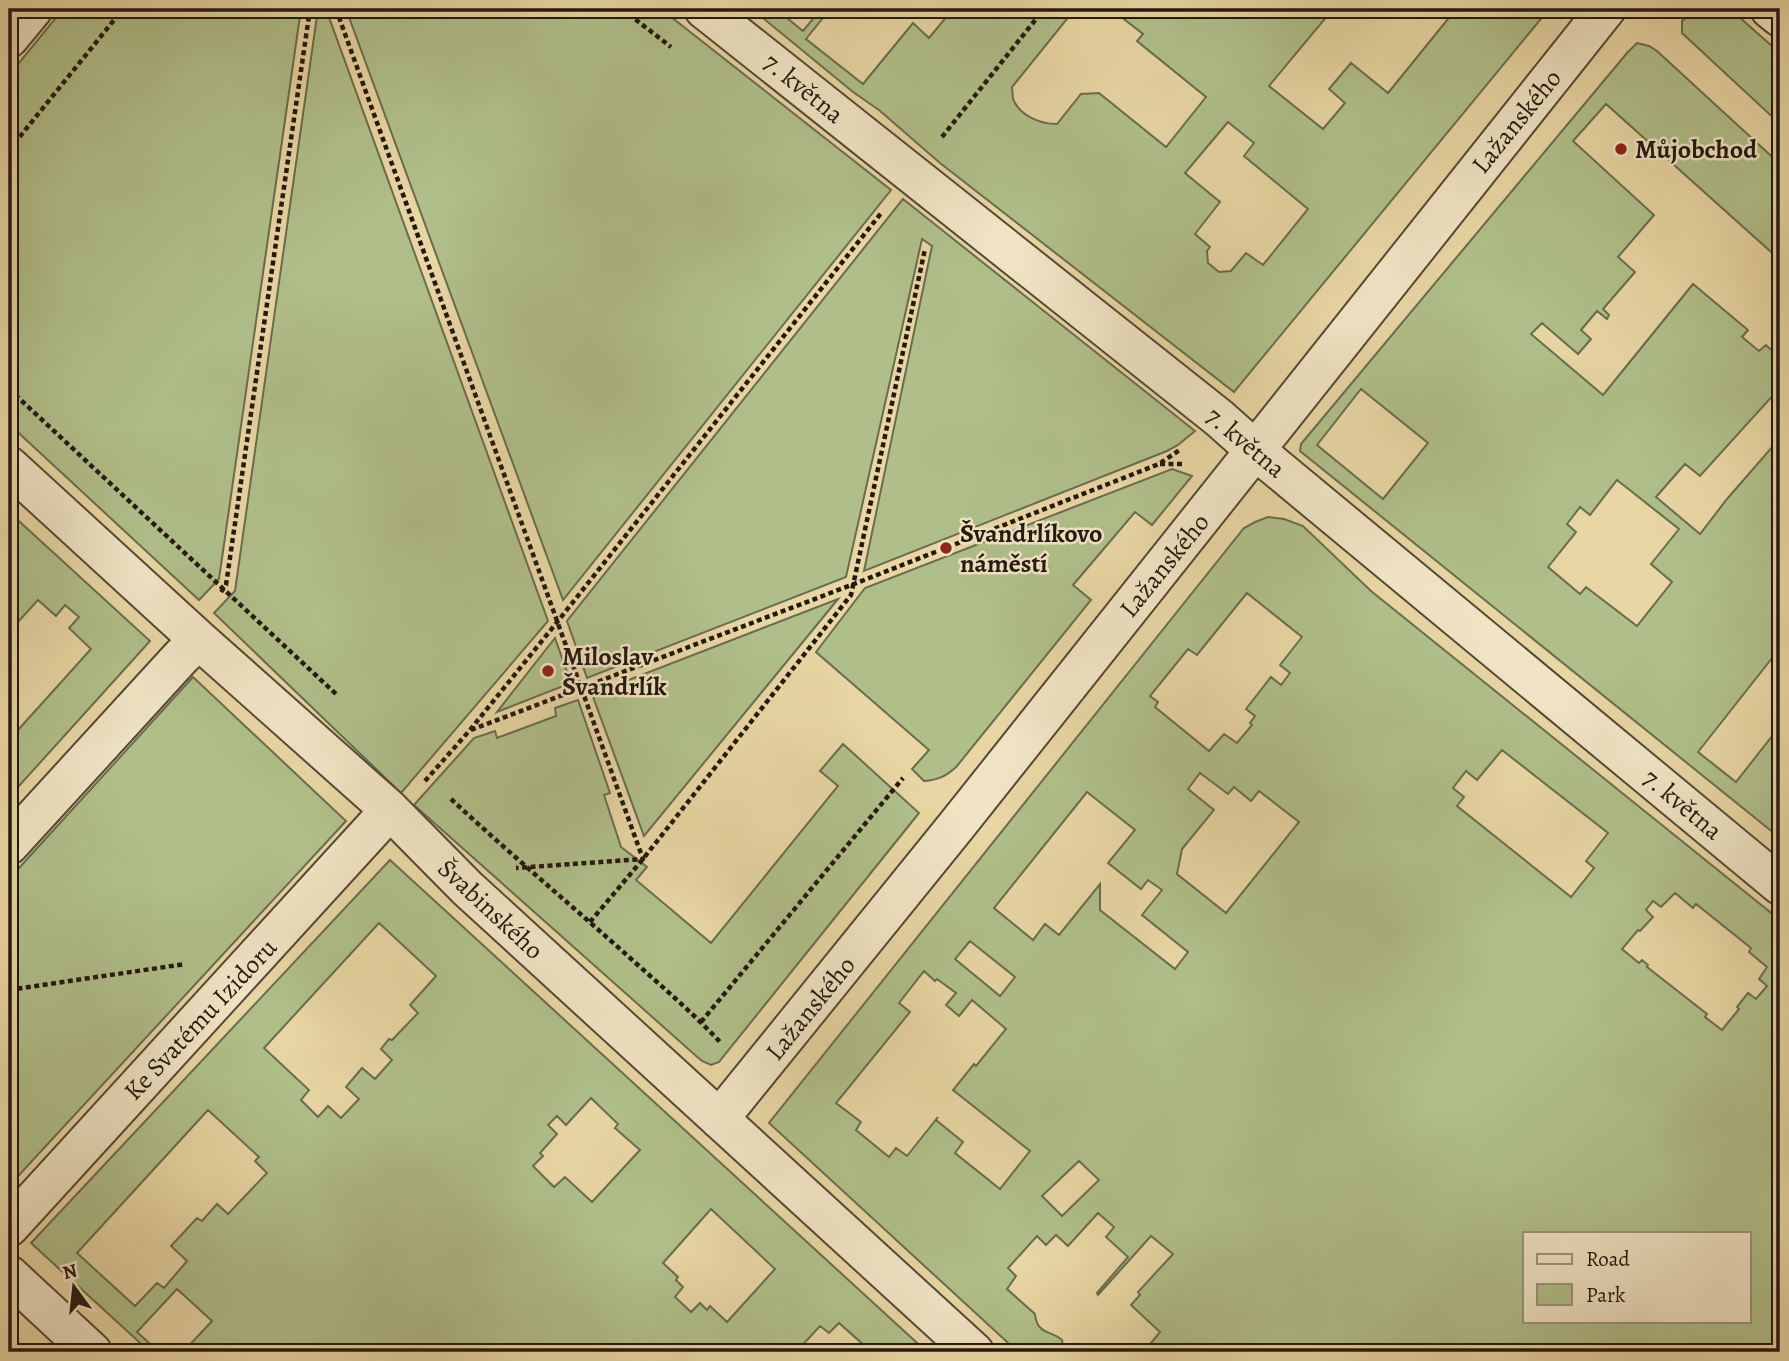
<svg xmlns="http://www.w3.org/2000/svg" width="1789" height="1361" viewBox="0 0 1789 1361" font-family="Alegreya,serif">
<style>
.green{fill:#b0bf8a;stroke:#6a6c4d;stroke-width:2;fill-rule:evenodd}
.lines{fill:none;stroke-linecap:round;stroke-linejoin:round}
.street-casing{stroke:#554835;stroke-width:42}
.path{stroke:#241810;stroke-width:4.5;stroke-dasharray:5 3.5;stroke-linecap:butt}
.street{stroke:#f0e4c4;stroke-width:38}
.poi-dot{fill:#8f2418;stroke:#f0e4c4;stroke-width:2.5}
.labels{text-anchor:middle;stroke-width:5;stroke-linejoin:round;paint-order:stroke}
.street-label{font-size:26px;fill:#241810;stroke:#f0e4c4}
.poi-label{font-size:26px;font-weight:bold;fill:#241810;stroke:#f0e4c4;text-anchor:start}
</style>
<rect width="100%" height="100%" fill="#e8d6a4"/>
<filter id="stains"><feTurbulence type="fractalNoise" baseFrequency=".00286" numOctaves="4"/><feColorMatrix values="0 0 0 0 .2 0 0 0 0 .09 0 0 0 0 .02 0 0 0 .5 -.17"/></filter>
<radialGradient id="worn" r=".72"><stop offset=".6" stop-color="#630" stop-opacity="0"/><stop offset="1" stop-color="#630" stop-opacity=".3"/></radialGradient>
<path class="green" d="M 63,9 L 301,9 L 219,579 L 199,600 L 9,424 L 9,75 Z
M 318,9 L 326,9 L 548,621 L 401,793 L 214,613 L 235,591 Z
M 346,9 L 661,9 L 891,190 L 563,600 Z
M 752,9 L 776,9 L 803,31 L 821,9 L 830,9 L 806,39 L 863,84 L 913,23 L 929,38 L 953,9 L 1075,9 L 1012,87 C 1012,88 1013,98 1013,99 C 1020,116 1040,124 1057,124 L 1081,94 L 1099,93 L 1166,147 L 1206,97 L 1137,41 L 1143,34 L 1111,9 L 1333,9 L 1269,86 L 1323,129 L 1345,103 L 1329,89 L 1351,63 L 1388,93 L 1456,9 L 1549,9 L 1234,392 L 940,163 L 879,110 L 853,92 ZM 1228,122 L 1254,143 L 1244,156 L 1308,209 L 1263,265 L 1246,253 L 1231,271 L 1219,272 L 1208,263 L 1207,251 L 1210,247 L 1195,234 L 1220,202 L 1185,173 Z
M 1696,9 L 1730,9 L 1780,53 L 1780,124 L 1682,33 L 1682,21 Z
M 1637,43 L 1649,46 L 1657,51 L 1780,164 L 1780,260 L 1606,104 L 1573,141 L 1654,215 L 1618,257 L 1635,272 L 1603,309 L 1609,315 L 1607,319 L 1597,311 L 1581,330 L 1591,339 L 1578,354 L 1542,323 L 1531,334 L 1603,395 L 1693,284 L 1748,330 L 1742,337 L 1759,351 L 1766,345 L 1780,358 L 1780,397 L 1775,393 L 1700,476 L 1685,464 L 1656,497 L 1700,534 L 1727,499 L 1780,438 L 1780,648 L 1698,752 L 1736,782 L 1780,726 L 1780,838 L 1300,451 L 1301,444 L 1627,53 ZM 1361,389 L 1428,443 L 1383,499 L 1317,445 ZM 1617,480 L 1679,529 L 1651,564 L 1672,582 L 1637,626 L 1586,587 L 1580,594 L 1548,567 L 1576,532 L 1567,524 L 1580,507 L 1590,515 Z
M 903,199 L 1195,431 L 1178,445 L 1167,451 L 864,571 L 932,246 L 922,239 L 846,577 L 587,678 L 567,621 Z
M 1172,469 L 1192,476 L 1152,525 L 1135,512 L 1073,585 L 1091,600 L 957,766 C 947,776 938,780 924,781 L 912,769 L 929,750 L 816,652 L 865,588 Z
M 9,512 L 150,641 L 9,797 L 9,740 L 91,649 L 69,628 L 79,617 L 65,605 L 56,616 L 38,600 L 9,632 Z
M 1268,517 L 1284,519 L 1303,526 L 1371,591 L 1780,920 L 1780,1352 L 1160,1352 L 1160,1351 L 1151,1343 L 1160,1332 L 1131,1305 L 1140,1295 L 1138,1292 L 1173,1254 L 1151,1236 L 1098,1295 L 1097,1293 L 1128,1257 L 1106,1237 L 1114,1227 L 1098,1213 L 1068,1246 L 1056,1235 L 1046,1245 L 1037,1236 L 1008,1268 L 1016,1276 L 1007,1289 L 1035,1314 C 1037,1335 1051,1330 1062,1340 L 1063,1346 L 1066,1352 L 1018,1352 L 769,1123 L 1244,528 L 1255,522 ZM 1247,593 L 1302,637 L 1280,665 L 1290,673 L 1281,685 L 1271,677 L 1246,709 L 1255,716 L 1250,723 L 1252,725 L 1237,743 L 1224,734 L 1209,751 L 1155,707 L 1158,702 L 1150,696 L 1188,649 L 1197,655 ZM 1502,750 L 1608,833 L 1586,861 L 1594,868 L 1571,897 L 1457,806 L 1464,797 L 1453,788 L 1466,771 L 1477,780 ZM 1200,773 L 1228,794 L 1234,787 L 1251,801 L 1259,791 L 1299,822 L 1226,913 L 1177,874 L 1182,849 L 1214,810 L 1188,789 ZM 1087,792 L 1135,830 L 1108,863 L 1141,889 L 1148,880 L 1162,890 L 1142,915 L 1188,952 L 1175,969 L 1100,910 L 1100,884 L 1059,935 L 1045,924 L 1033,940 L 994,908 ZM 1675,893 L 1693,908 L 1696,904 L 1751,948 L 1749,952 L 1767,967 L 1759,979 L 1767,986 L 1756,999 L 1748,993 L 1737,1007 L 1739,1009 L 1722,1030 L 1705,1017 L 1707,1014 L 1647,967 L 1648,965 L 1642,960 L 1639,963 L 1622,949 L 1638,930 L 1640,931 L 1653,917 L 1646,910 L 1653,901 L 1661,907 ZM 970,941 L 1015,977 L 1000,996 L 955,959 ZM 924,971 L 935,981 L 937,979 L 956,993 L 946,1005 L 959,1016 L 972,1000 L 1006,1029 L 976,1066 L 974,1064 L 953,1090 L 1030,1151 L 1000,1189 L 955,1153 L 963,1142 L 936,1120 L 938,1117 L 907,1156 L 896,1148 L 889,1157 L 856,1130 L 861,1122 L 836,1103 L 910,1012 L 899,1003 ZM 1079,1161 L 1099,1180 L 1062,1216 L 1042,1196 ZM 1525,1233 L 1749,1233 L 1749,1321 L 1525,1321 Z
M 838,599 L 644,836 L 592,694 Z
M 555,638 L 571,683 L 497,712 Z
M 193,677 L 346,821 L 9,1186 L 9,879 Z
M 578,700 L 610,793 L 604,795 L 621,847 L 647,867 L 636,880 L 711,943 L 838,786 L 820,771 L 843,744 L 919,813 L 719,1062 L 711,1065 L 702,1061 L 695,1055 L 414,805 L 474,738 L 495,731 L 497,738 L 556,716 L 555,708 Z
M 390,860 L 927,1352 L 866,1352 L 865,1351 L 867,1348 L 839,1323 L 829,1333 L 820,1326 L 796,1352 L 183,1352 L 212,1321 L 177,1289 L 137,1332 L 159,1352 L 150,1352 L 31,1243 ZM 379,923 L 436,976 L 410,1005 L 418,1013 L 392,1040 L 389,1039 L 381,1049 L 392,1060 L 375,1079 L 362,1068 L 346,1087 L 359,1099 L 341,1118 L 328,1106 L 318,1117 L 301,1100 L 309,1090 L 264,1048 ZM 591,1098 L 618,1124 L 615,1128 L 640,1150 L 592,1202 L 565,1177 L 554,1187 L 533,1166 L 543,1156 L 540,1153 L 557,1134 L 548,1125 L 557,1116 L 566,1125 ZM 208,1110 L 259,1157 L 255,1161 L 267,1173 L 228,1214 L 217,1204 L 202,1221 L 197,1218 L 171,1246 L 187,1261 L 164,1288 L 157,1283 L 135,1306 L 77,1253 ZM 711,1209 L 775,1269 L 727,1322 L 710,1306 L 707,1310 L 700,1303 L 691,1312 L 675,1297 L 683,1287 L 676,1280 L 678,1277 L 663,1263 Z"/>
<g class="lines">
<g class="street-casing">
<path id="street" d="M 704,9 L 1219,418 L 1255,450 L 1780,885
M 1770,9 L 1780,17
M 9,38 L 33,9
M 9,466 L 199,640 L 390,810 L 467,888 L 974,1352
M 9,845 L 181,657 L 199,640
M 719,1119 L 957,825 L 1606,9
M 9,1227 L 390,810
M 9,1275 L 92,1352"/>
</g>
<path class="path" d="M 336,9 L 643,859 L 516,868
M 622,9 L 671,47
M 942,137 L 1044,9
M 9,150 L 123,9
M 9,389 L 336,694
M 1160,464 L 1182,464
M 221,592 L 226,585 L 310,9
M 471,730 L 854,584 L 1159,464 L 1181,449
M 425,781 L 470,730 L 558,621 L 882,212
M 451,799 C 509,853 570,904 629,957 C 660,985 692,1012 720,1042
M 590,922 L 643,859 L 851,595 L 925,249
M 9,990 L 185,964
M 701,1022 L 903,778"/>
<use href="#street" class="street"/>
</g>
<g class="poi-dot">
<circle cx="1621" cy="149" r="7"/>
<circle cx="946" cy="548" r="7"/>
<circle cx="548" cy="671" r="7"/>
</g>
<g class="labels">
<g class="street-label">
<text transform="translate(804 88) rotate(39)" y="9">7. května</text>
<text transform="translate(1516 121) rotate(-51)" y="9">Lažanského</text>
<text transform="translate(1246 442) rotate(40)" y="9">7. května</text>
<text transform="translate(1164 565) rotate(-51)" y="9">Lažanského</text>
<text transform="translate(1683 804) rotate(40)" y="9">7. května</text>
<text transform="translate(491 909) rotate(43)" y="9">Švabinského</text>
<text transform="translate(810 1008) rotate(-51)" y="9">Lažanského</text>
<text transform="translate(200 1019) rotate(-47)" y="9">Ke Svatému Izidoru</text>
</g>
<g class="poi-label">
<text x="1635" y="158">Můjobchod</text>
<text x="960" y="542">Švandrlíkovo<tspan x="960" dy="30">náměstí</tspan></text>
<text x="562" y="665">Miloslav<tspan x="562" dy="30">Švandrlík</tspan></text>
</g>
</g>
<rect width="1789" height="1361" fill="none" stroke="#e8d6a4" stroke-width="35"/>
<rect x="10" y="10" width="1768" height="1340" fill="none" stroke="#241810" stroke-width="3.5"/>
<rect x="18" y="18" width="1754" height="1326" fill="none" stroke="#241810" stroke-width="2"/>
<rect x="1523" y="1232" width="228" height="91" fill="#f0e4c4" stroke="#9e927c" stroke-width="2"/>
<rect x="1537" y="1254" width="35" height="10" fill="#f0e4c4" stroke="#9e927c" stroke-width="2"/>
<text x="1586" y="1266" font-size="21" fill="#241810">Road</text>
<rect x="1537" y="1284" width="35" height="21" fill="#b0bf8a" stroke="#9e927c" stroke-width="2"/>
<text x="1586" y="1302" font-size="21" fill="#241810">Park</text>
<g transform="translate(74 1287) rotate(345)" stroke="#f0e4c4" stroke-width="5" paint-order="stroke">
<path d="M0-5L12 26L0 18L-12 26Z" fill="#241810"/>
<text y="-10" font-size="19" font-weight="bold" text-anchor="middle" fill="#241810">N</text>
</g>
<rect width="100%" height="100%" filter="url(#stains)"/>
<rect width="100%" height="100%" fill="url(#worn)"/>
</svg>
